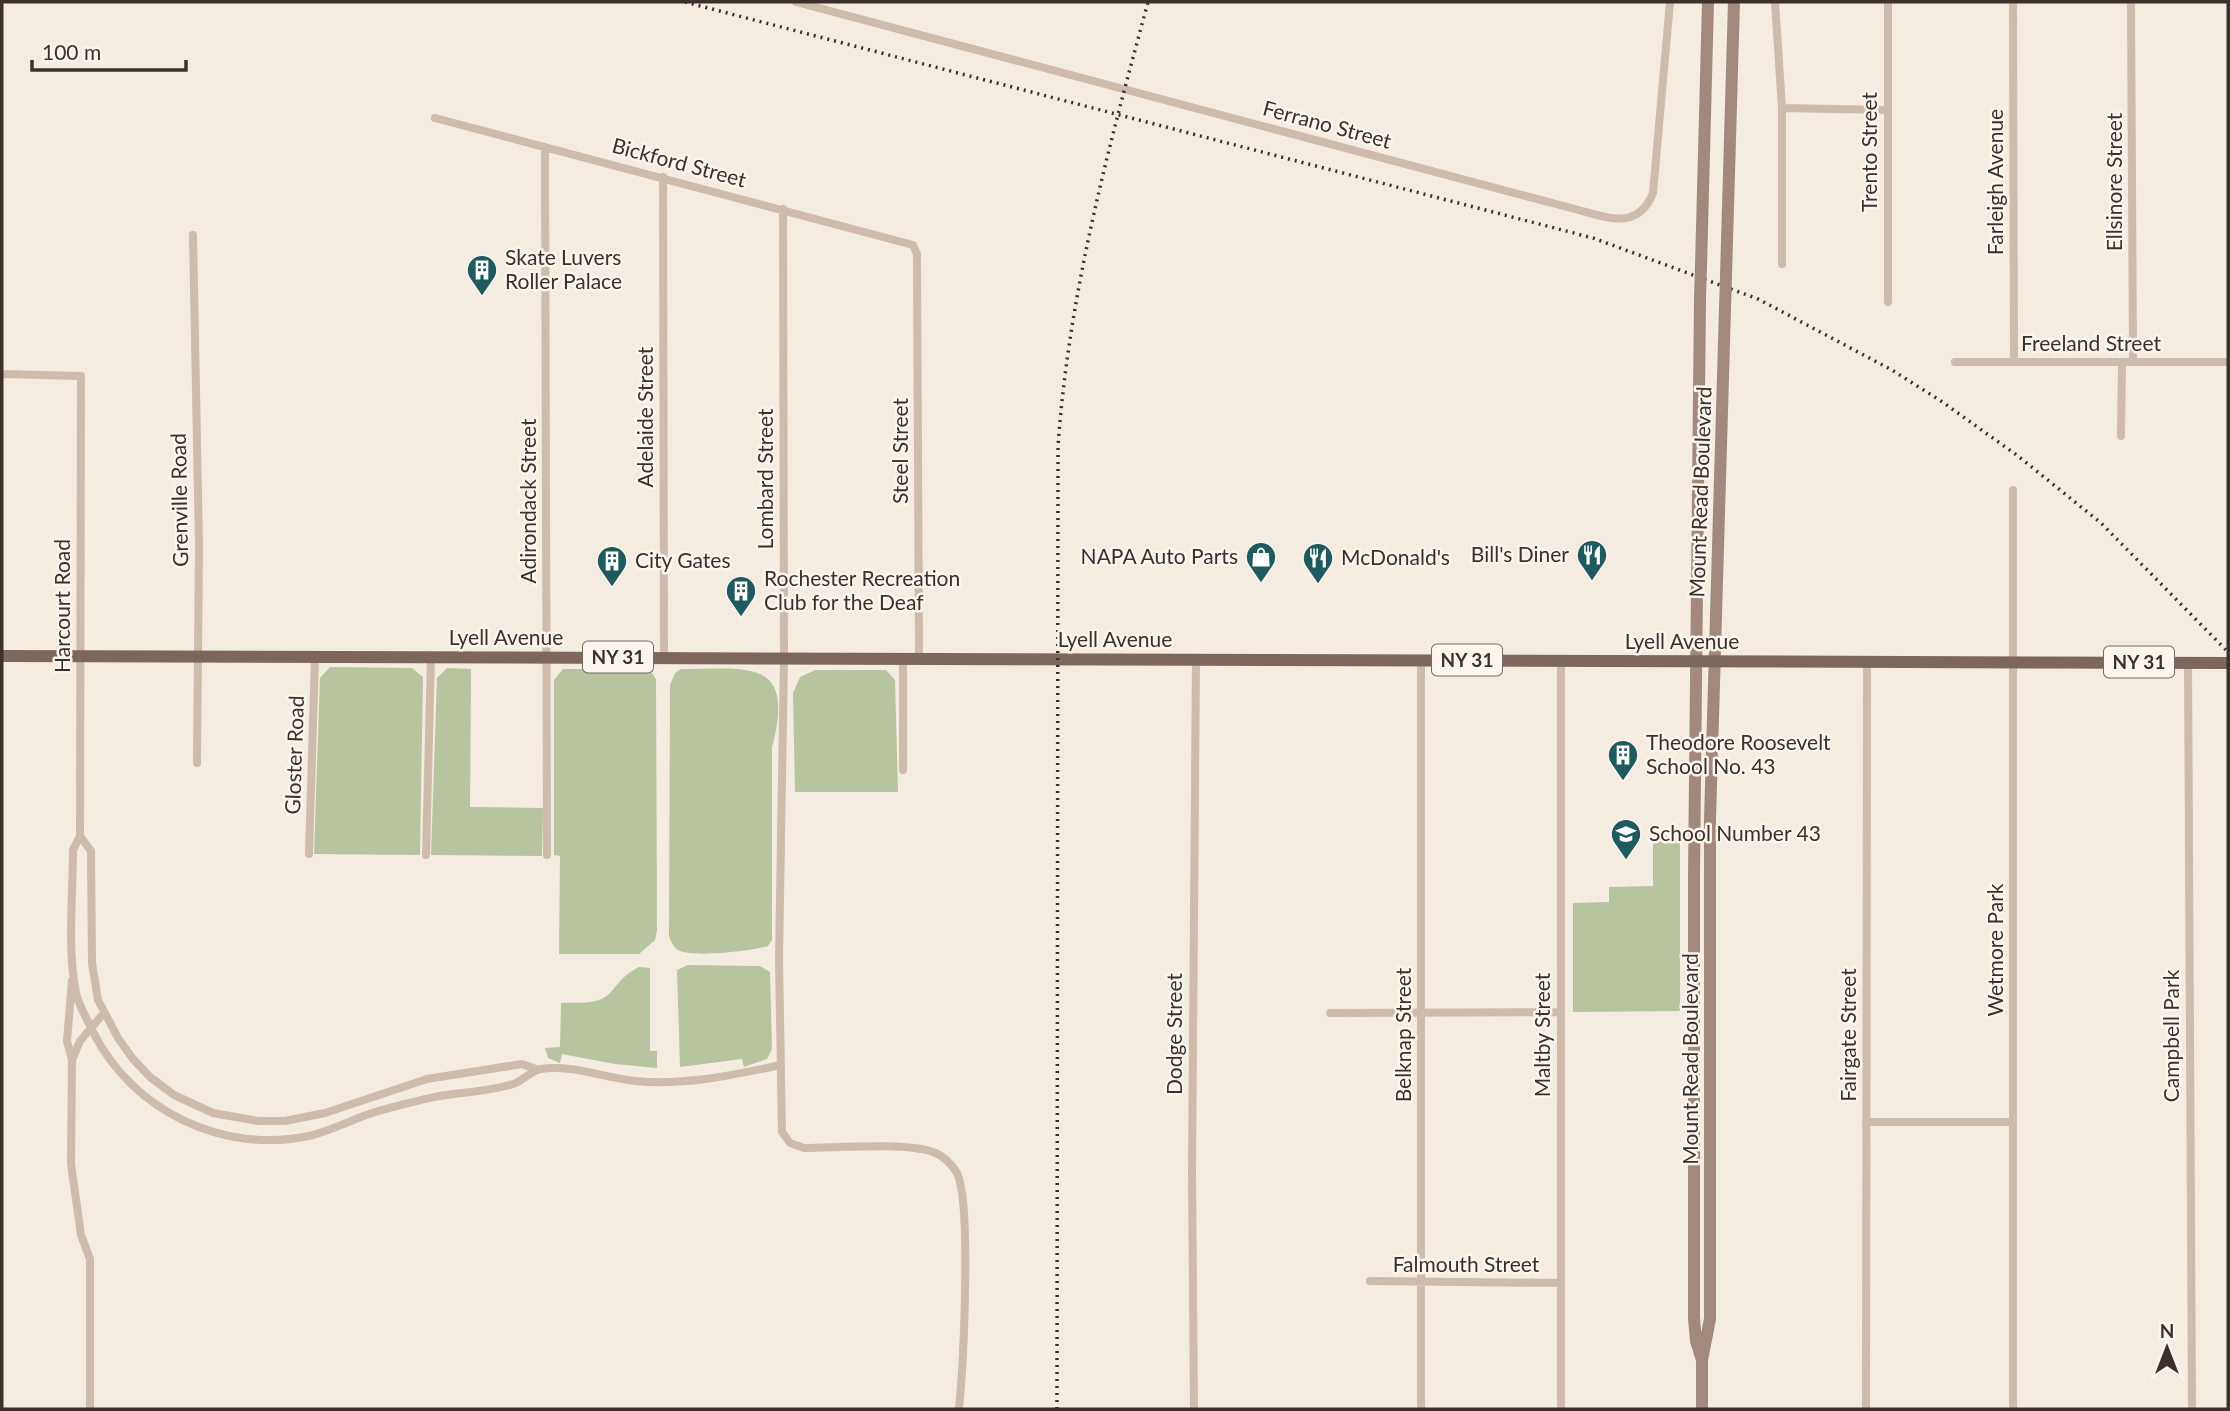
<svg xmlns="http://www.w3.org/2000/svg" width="2230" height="1411" viewBox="0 0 2230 1411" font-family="Lato,sans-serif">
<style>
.green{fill:#b8c4a0}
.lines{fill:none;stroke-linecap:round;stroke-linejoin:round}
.street{stroke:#cdbbac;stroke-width:8}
.secondary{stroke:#a18a7d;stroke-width:12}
.primary{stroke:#7d675c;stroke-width:12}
.rail{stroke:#3b302b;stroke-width:3.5;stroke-dasharray:2 5;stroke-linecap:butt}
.secondary-bridge{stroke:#a18a7d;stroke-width:12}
.labels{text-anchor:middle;stroke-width:5;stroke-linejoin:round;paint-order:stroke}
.shield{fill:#fbf5ee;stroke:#756b66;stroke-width:2}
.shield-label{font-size:19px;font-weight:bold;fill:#3b302b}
.street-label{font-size:21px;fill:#3b302b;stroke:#fbf5ee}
.poi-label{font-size:21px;fill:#3b302b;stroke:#fbf5ee;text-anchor:start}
</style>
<rect width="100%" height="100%" fill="#f4ebe1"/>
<path class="green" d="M 330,667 L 412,668 L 423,677 L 420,855 L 314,854 L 320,678 Z
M 447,668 L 471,669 L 470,807 L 543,808 L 542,856 L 431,855 L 437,678 Z
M 563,669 L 643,669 L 652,673 L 656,679 L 657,930 L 655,940 L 639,954 L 559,954 L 560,856 L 554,855 L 554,680 Z
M 681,669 C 748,669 796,657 772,748 L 772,940 L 768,946 C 753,951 692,958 678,950 C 673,947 671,941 669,936 L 670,685 L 675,673 Z
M 815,670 L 886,670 L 895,680 L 898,792 L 795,792 L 793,693 L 800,677 Z
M 1658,836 L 1680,836 L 1680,1011 L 1573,1012 L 1573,903 L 1609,902 L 1609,887 L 1653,886 L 1653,843 L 1658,843 Z
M 688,965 L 760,966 L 770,972 L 772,1049 L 767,1059 L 744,1067 L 742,1059 L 680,1067 L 677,970 Z
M 639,967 L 650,968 L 650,1051 L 657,1051 L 657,1068 L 615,1064 L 562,1054 L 560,1063 L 548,1058 L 545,1048 L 560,1047 L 561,1003 C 576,1002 598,1006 610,993 C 620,982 624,974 639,967 Z"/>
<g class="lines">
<path class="street" d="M 796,2 L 1571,208 C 1604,216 1637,233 1653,193 L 1670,2
M 1775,2 L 1782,108 L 1782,264
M 1888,2 L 1888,302
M 2013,2 L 2014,362
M 2131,2 L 2133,362
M 1782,108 L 1887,110
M 435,118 L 913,245 L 917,254 L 919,658
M 545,147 L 547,855
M 663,177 L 664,658
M 783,209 L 784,658 L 779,959 L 782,1132 L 790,1143 L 804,1148 C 837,1148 903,1142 933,1152 C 942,1155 952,1164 957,1173 C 972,1204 963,1369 959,1409
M 193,235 L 199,545 L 197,763
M 1955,362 L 2228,362
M 2,374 L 81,376 L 80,836 L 73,850 C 73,896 67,948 76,993 C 79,1006 87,1019 93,1032 C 133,1111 222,1154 309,1136 C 330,1131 349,1121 369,1114 C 387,1108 406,1104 425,1099 C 453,1092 486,1093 513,1084 C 523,1081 530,1071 541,1069 C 570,1064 605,1078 635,1081 C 684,1086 733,1075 781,1065
M 2121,436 L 2122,362
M 2013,490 L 2013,1409
M 1561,660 L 1561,1409
M 2188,662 L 2192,1409
M 903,770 L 903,658
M 80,836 L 91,851 L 92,963 L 98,1000 L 118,1038 L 133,1059 L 150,1077 L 174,1095 L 213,1113 L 258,1121 L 285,1121 L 325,1113 L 427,1079 L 522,1064 L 536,1069
M 309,854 L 315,657
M 426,855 L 431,657
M 72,981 L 67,1041 L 72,1060 L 71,1164 L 81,1235 L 90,1259 L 90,1409
M 1330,1013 L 1561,1012
M 72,1060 L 80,1041 L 104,1013
M 1866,1122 L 2013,1122
M 1370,1281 L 1561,1283
M 1194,1409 L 1192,1173 L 1196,659
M 1421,1409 L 1421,660
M 1866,1409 L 1867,661"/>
<path class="secondary" d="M 1701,266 L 1708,2
M 1726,276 L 1734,2
M 1700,298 L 1694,876 L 1694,1318 L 1696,1341 L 1702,1360
M 1702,1409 L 1702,1360 L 1710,1319 L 1710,820 L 1725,309"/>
<path class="primary" d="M 2,656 L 2228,663"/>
<path class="rail" d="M 685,2 L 1593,238 L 1758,299 L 1892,370 L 1941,401 L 2018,456 L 2101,523 L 2228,652
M 1057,1409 L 1058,446 C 1069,292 1108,150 1148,2"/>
<path class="secondary-bridge" d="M 1700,298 L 1701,266
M 1725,309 L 1726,276"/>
</g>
<defs>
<g id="building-pin" transform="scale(1.575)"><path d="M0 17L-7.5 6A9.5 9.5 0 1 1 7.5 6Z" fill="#1f5a5e" stroke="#fbf5ee"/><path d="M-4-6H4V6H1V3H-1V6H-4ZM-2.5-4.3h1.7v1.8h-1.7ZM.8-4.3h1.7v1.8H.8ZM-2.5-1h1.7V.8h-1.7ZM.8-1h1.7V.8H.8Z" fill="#fff"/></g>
<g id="restaurant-pin" transform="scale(1.575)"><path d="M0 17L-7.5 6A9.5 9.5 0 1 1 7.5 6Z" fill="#1f5a5e" stroke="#fbf5ee"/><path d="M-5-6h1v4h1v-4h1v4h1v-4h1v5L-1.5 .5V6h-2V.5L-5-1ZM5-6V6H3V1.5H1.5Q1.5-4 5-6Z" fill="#fff"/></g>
<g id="shop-pin" transform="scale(1.575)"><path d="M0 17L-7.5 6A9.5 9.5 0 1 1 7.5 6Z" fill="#1f5a5e" stroke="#fbf5ee"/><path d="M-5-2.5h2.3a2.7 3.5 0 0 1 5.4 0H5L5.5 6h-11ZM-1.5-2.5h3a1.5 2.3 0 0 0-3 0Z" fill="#fff"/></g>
<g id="school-pin" transform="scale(1.575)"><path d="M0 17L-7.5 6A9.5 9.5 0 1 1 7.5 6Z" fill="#1f5a5e" stroke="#fbf5ee"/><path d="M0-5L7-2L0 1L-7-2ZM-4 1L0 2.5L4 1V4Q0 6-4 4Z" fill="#fff"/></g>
</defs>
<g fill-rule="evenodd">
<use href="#building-pin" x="482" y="270"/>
<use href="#restaurant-pin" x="1592" y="555"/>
<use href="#shop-pin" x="1261" y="557"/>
<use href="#restaurant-pin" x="1318" y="558"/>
<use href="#building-pin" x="612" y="561"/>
<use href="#building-pin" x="741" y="591"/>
<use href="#building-pin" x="1623" y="755"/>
<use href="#school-pin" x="1626" y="834"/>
</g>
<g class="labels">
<g class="shield">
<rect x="583" y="641.5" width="70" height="31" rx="5"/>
<rect x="1432" y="644.5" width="70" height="31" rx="5"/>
<rect x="2104" y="646.5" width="70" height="31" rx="5"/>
</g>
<g class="shield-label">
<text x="618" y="664">NY 31</text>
<text x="1467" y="667">NY 31</text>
<text x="2139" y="669">NY 31</text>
</g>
<g class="street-label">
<text transform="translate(1327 125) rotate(15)" y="7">Ferrano Street</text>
<text transform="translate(1870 152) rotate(-90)" y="7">Trento Street</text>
<text transform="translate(679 163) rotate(15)" y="7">Bickford Street</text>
<text transform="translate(1996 182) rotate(-90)" y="7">Farleigh Avenue</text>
<text transform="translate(2115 182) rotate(-90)" y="7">Ellsinore Street</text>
<text x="2091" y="351">Freeland Street</text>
<text transform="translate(646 417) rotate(-90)" y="7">Adelaide Street</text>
<text transform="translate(901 451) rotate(-90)" y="7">Steel Street</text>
<text transform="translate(766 479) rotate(-90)" y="7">Lombard Street</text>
<text transform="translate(1701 492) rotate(-88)" y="7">Mount Read Boulevard</text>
<text transform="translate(180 500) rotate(-91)" y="7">Grenville Road</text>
<text transform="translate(529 501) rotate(-90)" y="7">Adirondack Street</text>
<text transform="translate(63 606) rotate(-90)" y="7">Harcourt Road</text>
<text x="506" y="645">Lyell Avenue</text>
<text x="1115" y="647">Lyell Avenue</text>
<text x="1682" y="649">Lyell Avenue</text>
<text transform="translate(295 755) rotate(-88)" y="7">Gloster Road</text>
<text transform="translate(1996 950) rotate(-90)" y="7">Wetmore Park</text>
<text transform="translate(1175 1034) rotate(-90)" y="7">Dodge Street</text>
<text transform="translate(1404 1035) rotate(-90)" y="7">Belknap Street</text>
<text transform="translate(1543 1035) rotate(-90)" y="7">Maltby Street</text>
<text transform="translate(1849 1035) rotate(-90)" y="7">Fairgate Street</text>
<text transform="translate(2172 1036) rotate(-90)" y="7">Campbell Park</text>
<text transform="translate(1691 1059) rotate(-90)" y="7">Mount Read Boulevard</text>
<text x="1466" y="1272">Falmouth Street</text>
</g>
<g class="poi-label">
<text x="505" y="265">Skate Luvers<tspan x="505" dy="24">Roller Palace</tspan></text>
<text x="1569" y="562" text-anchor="end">Bill's Diner</text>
<text x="1238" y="564" text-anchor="end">NAPA Auto Parts</text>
<text x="1341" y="565">McDonald's</text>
<text x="635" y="568">City Gates</text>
<text x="764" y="586">Rochester Recreation<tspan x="764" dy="24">Club for the Deaf</tspan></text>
<text x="1646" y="750">Theodore Roosevelt<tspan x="1646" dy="24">School No. 43</tspan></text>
<text x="1649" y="841">School Number 43</text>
</g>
</g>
<rect width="2230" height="1411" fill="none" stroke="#3b302b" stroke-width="7"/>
<g transform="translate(2167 1348)" stroke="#fbf5ee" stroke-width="5" paint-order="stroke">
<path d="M0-5L12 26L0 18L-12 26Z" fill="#3b302b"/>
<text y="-10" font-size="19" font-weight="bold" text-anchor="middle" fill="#3b302b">N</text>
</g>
<path d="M32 60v10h154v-10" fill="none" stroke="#3b302b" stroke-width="3.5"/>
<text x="42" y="60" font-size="21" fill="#3b302b" stroke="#fbf5ee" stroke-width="5" paint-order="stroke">100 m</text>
</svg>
